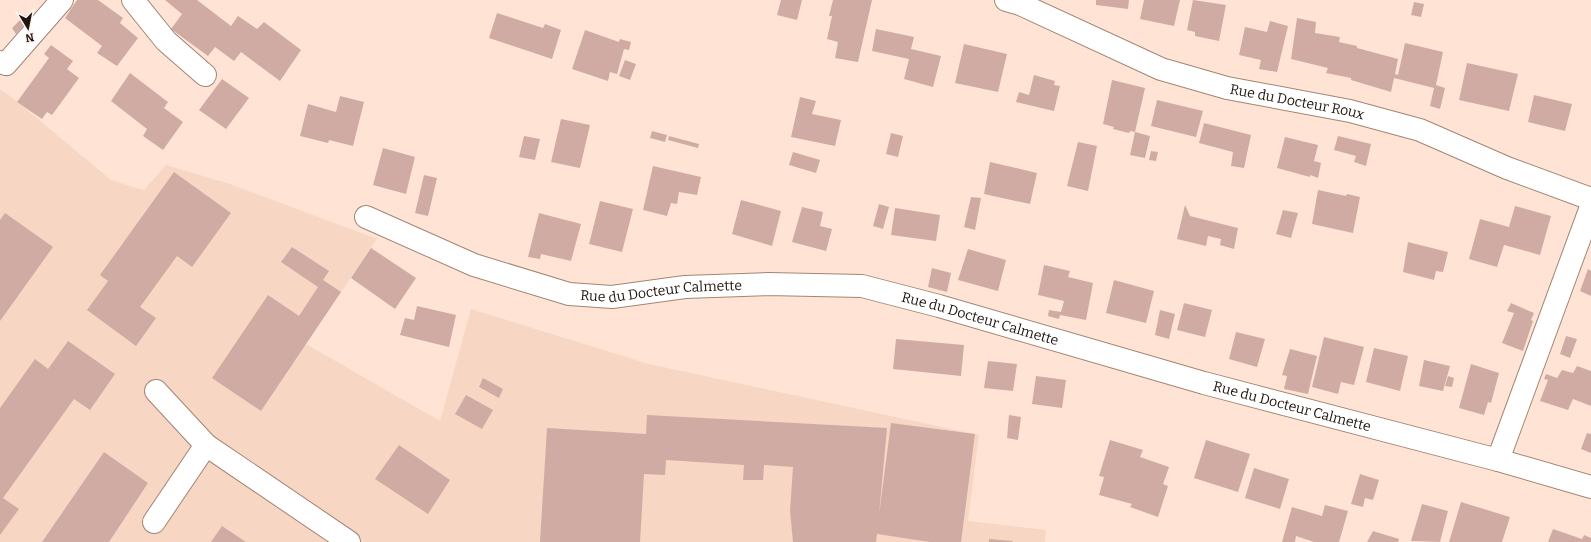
<svg xmlns="http://www.w3.org/2000/svg" width="1591" height="542" viewBox="0 0 1591 542" font-family="Bitter,serif">
<style>
.built{fill:#f7d6c4}
.building{fill:#d0aba3}
.lines{fill:none;stroke-linecap:round;stroke-linejoin:round}
.minor-casing{stroke:#a38573;stroke-width:24}
.minor{stroke:#fff;stroke-width:22}
.labels{text-anchor:middle;stroke-width:3.5;stroke-linejoin:round;paint-order:stroke}
.street-label{font-size:14px;fill:#20150e;stroke:#fdf6f2}
</style>
<rect width="100%" height="100%" fill="#ffe4d5"/>
<path class="built" d="M 0,90 L 9,95 L 111,180 L 144,190 L 166,165 L 227,183 L 377,239 L 306,344 L 440,421 L 471,309 L 649,364 L 979,435 L 968,521 L 1046,530 L 1045,542 L 0,542 Z"/>
<path class="building" d="M 77,0 L 98,0 L 123,18 L 120,23 L 138,38 L 117,66 L 97,53 L 102,46 L 65,18 Z
M 165,0 L 197,0 L 231,26 L 238,16 L 257,29 L 264,22 L 301,50 L 280,81 L 241,52 L 234,61 L 215,47 L 208,56 L 171,29 L 182,14 Z
M 781,0 L 802,0 L 797,20 L 777,15 Z
M 833,0 L 872,0 L 858,62 L 835,58 L 838,42 L 827,39 L 832,16 L 829,16 Z
M 1096,0 L 1129,0 L 1128,9 L 1096,5 Z
M 1144,0 L 1180,0 L 1174,26 L 1140,19 Z
M 1193,0 L 1226,5 L 1219,41 L 1195,36 L 1195,32 L 1187,30 Z
M 1414,2 L 1424,4 L 1421,17 L 1411,15 Z
M 497,13 L 543,28 L 545,24 L 561,30 L 552,59 L 489,38 Z
M 25,15 L 29,19 L 16,34 L 12,28 Z
M 1297,18 L 1316,22 L 1315,33 L 1340,37 L 1339,42 L 1357,46 L 1357,48 L 1398,59 L 1395,74 L 1398,75 L 1405,43 L 1443,52 L 1436,85 L 1445,88 L 1440,109 L 1430,106 L 1434,88 L 1394,78 L 1391,92 L 1351,80 L 1351,78 L 1326,73 L 1328,68 L 1291,59 Z
M 1270,21 L 1288,26 L 1277,72 L 1259,69 L 1261,60 L 1239,55 L 1245,27 L 1267,32 Z
M 876,29 L 914,37 L 911,49 L 941,56 L 933,87 L 904,79 L 909,59 L 872,51 Z
M 585,30 L 619,42 L 620,39 L 631,42 L 629,50 L 624,49 L 617,74 L 610,72 L 608,81 L 572,69 Z
M 964,44 L 1007,54 L 998,92 L 955,83 Z
M 51,45 L 73,61 L 67,69 L 79,78 L 52,115 L 47,112 L 42,119 L 17,102 L 49,58 L 44,54 Z
M 625,60 L 636,64 L 630,80 L 619,76 Z
M 1467,63 L 1518,74 L 1509,111 L 1459,100 Z
M 130,73 L 168,102 L 164,108 L 183,122 L 163,150 L 143,136 L 147,129 L 111,101 Z
M 1034,75 L 1055,81 L 1054,85 L 1060,86 L 1054,111 L 1016,102 L 1019,92 L 1029,95 Z
M 222,79 L 249,98 L 226,129 L 199,110 Z
M 1112,80 L 1145,88 L 1135,132 L 1130,131 L 1129,133 L 1113,129 L 1114,127 L 1103,124 Z
M 1534,95 L 1572,104 L 1565,131 L 1528,122 Z
M 340,96 L 364,102 L 353,146 L 329,140 L 328,143 L 300,136 L 308,104 L 336,112 Z
M 800,97 L 816,101 L 812,114 L 841,120 L 835,146 L 791,137 Z
M 1157,100 L 1203,111 L 1196,137 L 1151,126 Z
M 561,119 L 590,125 L 580,168 L 551,162 Z
M 1204,123 L 1251,135 L 1244,168 L 1231,166 L 1233,152 L 1199,143 Z
M 652,131 L 667,135 L 665,142 L 650,138 Z
M 1135,132 L 1150,136 L 1145,158 L 1130,155 Z
M 891,133 L 903,136 L 898,157 L 886,154 Z
M 524,136 L 540,139 L 535,160 L 519,157 Z
M 669,136 L 699,144 L 698,148 L 668,140 Z
M 1338,136 L 1371,144 L 1366,166 L 1354,162 L 1356,156 L 1334,150 Z
M 1285,137 L 1318,145 L 1314,161 L 1321,163 L 1318,178 L 1310,175 L 1310,177 L 1277,168 Z
M 1078,142 L 1097,146 L 1088,191 L 1067,186 Z
M 383,148 L 415,157 L 406,194 L 373,185 Z
M 1151,151 L 1158,152 L 1156,161 L 1149,160 Z
M 793,152 L 820,160 L 816,173 L 789,165 Z
M 990,162 L 1037,173 L 1030,204 L 984,194 Z
M 653,166 L 701,177 L 697,195 L 679,192 L 677,204 L 671,203 L 667,216 L 643,210 Z
M 174,172 L 231,213 L 192,267 L 177,256 L 140,307 L 156,318 L 136,346 L 87,310 L 108,281 L 100,275 Z
M 424,175 L 437,178 L 428,216 L 415,213 Z
M 1318,190 L 1346,196 L 1347,194 L 1360,197 L 1353,233 L 1312,224 Z
M 971,197 L 981,198 L 975,230 L 964,227 Z
M 741,200 L 781,211 L 772,246 L 732,234 Z
M 600,201 L 633,209 L 622,252 L 589,244 Z
M 879,204 L 889,207 L 883,229 L 873,226 Z
M 1185,205 L 1190,216 L 1238,228 L 1234,249 L 1220,245 L 1221,239 L 1208,236 L 1206,246 L 1177,239 Z
M 1515,206 L 1551,216 L 1540,255 L 1504,245 L 1497,267 L 1469,259 L 1480,219 L 1509,227 Z
M 802,207 L 823,212 L 820,226 L 832,229 L 826,251 L 792,242 Z
M 895,208 L 940,215 L 936,241 L 891,235 Z
M 1283,210 L 1298,213 L 1291,238 L 1276,234 Z
M 5,213 L 53,247 L 0,321 L 0,220 Z
M 539,213 L 581,224 L 571,261 L 541,254 L 540,259 L 528,257 Z
M 1408,242 L 1448,252 L 1443,272 L 1436,271 L 1434,280 L 1403,272 Z
M 292,247 L 329,271 L 323,280 L 341,292 L 261,411 L 212,378 L 268,295 L 299,316 L 318,287 L 281,262 Z
M 371,248 L 416,278 L 395,309 L 351,278 Z
M 968,249 L 1006,260 L 998,291 L 958,280 Z
M 1044,265 L 1070,271 L 1068,277 L 1093,283 L 1086,320 L 1060,315 L 1059,319 L 1048,316 L 1049,310 L 1061,312 L 1064,301 L 1038,295 Z
M 932,268 L 951,273 L 947,292 L 928,287 Z
M 1588,269 L 1591,271 L 1591,296 L 1580,291 Z
M 1114,280 L 1154,291 L 1146,323 L 1106,313 Z
M 1184,303 L 1212,310 L 1205,337 L 1177,330 Z
M 1511,303 L 1534,313 L 1531,320 L 1533,321 L 1523,351 L 1502,343 L 1514,313 L 1507,311 Z
M 417,306 L 456,315 L 449,347 L 400,335 L 405,318 L 414,320 Z
M 1160,310 L 1175,314 L 1169,339 L 1155,335 Z
M 1236,332 L 1265,339 L 1257,367 L 1229,359 Z
M 1566,336 L 1577,339 L 1570,358 L 1560,354 Z
M 1324,337 L 1364,347 L 1354,385 L 1341,382 L 1338,394 L 1312,387 Z
M 896,339 L 964,345 L 961,376 L 893,369 Z
M 68,341 L 115,374 L 90,410 L 74,399 L 3,498 L 19,509 L 0,535 L 0,408 L 35,359 L 48,369 Z
M 1374,348 L 1408,356 L 1400,391 L 1366,382 Z
M 1290,349 L 1317,356 L 1308,394 L 1284,389 L 1287,376 L 1282,375 Z
M 1424,360 L 1450,366 L 1443,391 L 1419,386 Z
M 988,361 L 1017,364 L 1013,391 L 984,388 Z
M 1471,364 L 1499,373 L 1491,403 L 1488,402 L 1484,415 L 1459,408 Z
M 1577,366 L 1591,371 L 1591,406 L 1573,399 L 1568,410 L 1540,401 L 1548,380 L 1544,379 L 1546,374 L 1557,378 L 1562,370 L 1573,373 Z
M 1036,376 L 1066,380 L 1062,408 L 1032,404 Z
M 1448,376 L 1454,378 L 1452,387 L 1445,386 Z
M 483,378 L 503,389 L 499,398 L 479,387 Z
M 466,395 L 493,410 L 482,429 L 455,414 Z
M 647,415 L 887,428 L 879,515 L 891,423 L 975,434 L 961,542 L 930,542 L 877,534 L 876,542 L 793,542 L 790,511 L 793,467 L 764,465 L 763,480 L 743,480 L 744,465 L 666,460 L 665,475 L 644,474 L 640,542 L 540,542 L 547,428 L 646,434 Z
M 1009,415 L 1021,417 L 1018,440 L 1007,438 Z
M 1587,433 L 1591,434 L 1591,453 L 1581,449 Z
M 1110,440 L 1143,450 L 1140,457 L 1169,467 L 1163,484 L 1168,486 L 1158,517 L 1130,507 L 1132,504 L 1099,495 L 1104,477 L 1099,476 Z
M 1206,440 L 1250,454 L 1238,492 L 1194,478 Z
M 399,445 L 450,480 L 428,514 L 375,479 Z
M 104,452 L 148,483 L 109,542 L 42,542 Z
M 1254,468 L 1289,479 L 1280,509 L 1245,498 Z
M 1360,474 L 1379,480 L 1373,500 L 1365,498 L 1363,507 L 1351,504 Z
M 1461,502 L 1510,517 L 1502,542 L 1449,542 Z
M 1422,504 L 1448,511 L 1440,542 L 1411,541 Z
M 1325,505 L 1348,511 L 1339,542 L 1314,542 L 1296,536 L 1295,542 L 1282,542 L 1292,507 L 1322,516 Z
M 222,526 L 246,542 L 211,542 Z
M 1553,529 L 1582,539 L 1584,535 L 1591,538 L 1591,542 L 1548,542 Z
M 1373,531 L 1399,539 L 1398,542 L 1367,542 Z
M 989,539 L 1013,541 L 1012,542 L 989,542 Z"/>
<g class="lines">
<g class="minor-casing">
<g id="minor">
<path d="M 133,0 L 166,41 L 205,75"/>
<path id="s1" d="M 1006,0 L 1020,4 L 1161,69 L 1227,88 L 1350,111 L 1420,130 L 1507,168 L 1591,199"/>
<path d="M 0,62 L 6,64 L 62,0"/>
<path id="s2" d="M 366,217 L 474,265 L 569,294 L 612,297 L 685,287 L 768,284 L 862,286 L 939,306 L 1204,383 L 1498,460 L 1591,487"/>
<path d="M 206,445 L 349,542"/>
<path d="M 1498,460 L 1591,207"/>
<path d="M 154,522 L 206,445 L 156,391"/>
</g>
</g>
<use href="#minor" class="minor"/>
</g>
<g class="labels">
<g class="street-label">
<text dy="5" stroke="none"><textPath href="#s1" startOffset="310">Rue du Docteur Roux</textPath></text>
<text dy="5" stroke="none"><textPath href="#s2" startOffset="310">Rue du Docteur Calmette</textPath></text>
<text dy="5" stroke="none"><textPath href="#s2" startOffset="634">Rue du Docteur Calmette</textPath></text>
<text dy="5" stroke="none"><textPath href="#s2" startOffset="958">Rue du Docteur Calmette</textPath></text>
</g>
</g>
<g transform="translate(28 28) rotate(170)" stroke="#fdf6f2" stroke-width="3" paint-order="stroke">
<path d="M0-3L7 15L0 10L-7 15Z" fill="#20150e"/>
<text y="-6" font-size="11" font-weight="bold" text-anchor="middle" fill="#20150e">N</text>
</g>
</svg>
